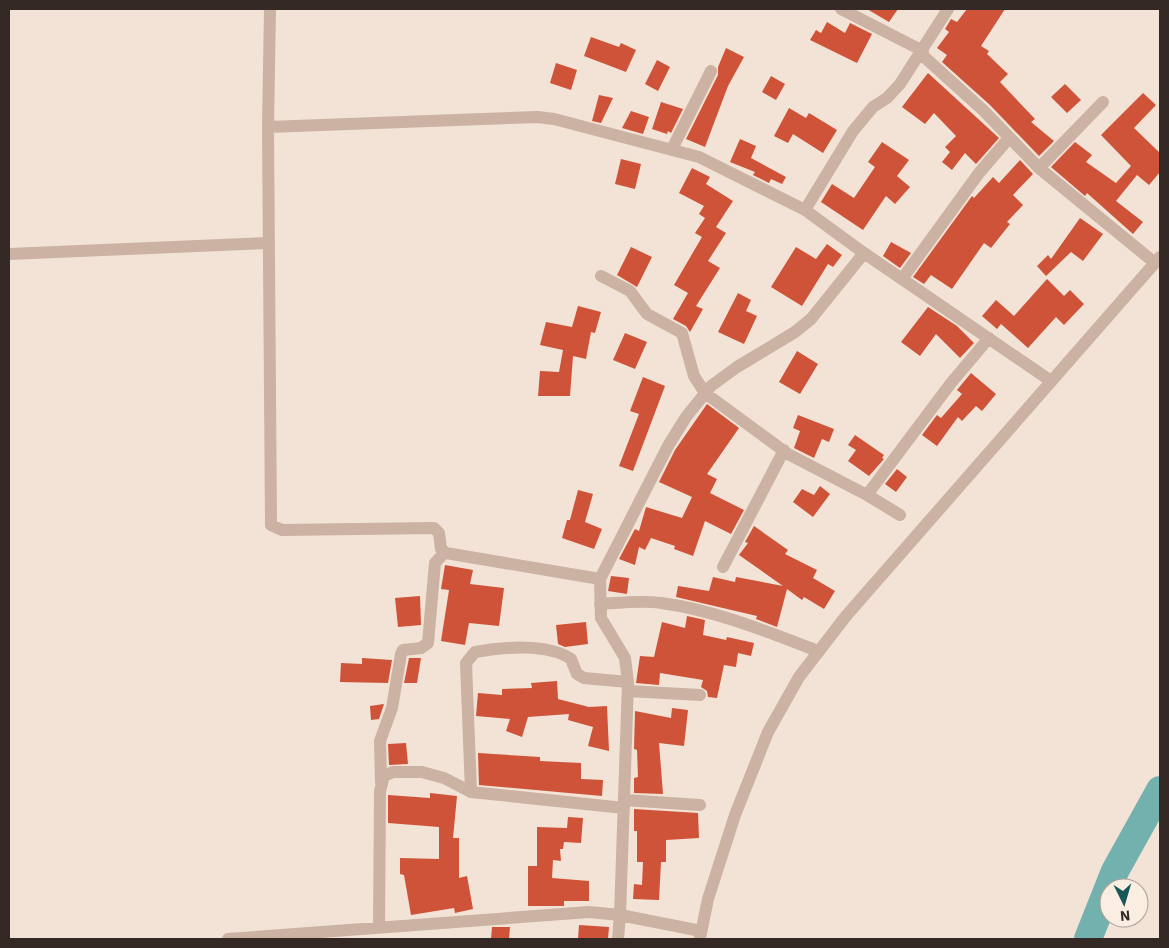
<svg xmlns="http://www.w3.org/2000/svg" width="1169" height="948" viewBox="0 0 1169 948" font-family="'IBM Plex Sans',sans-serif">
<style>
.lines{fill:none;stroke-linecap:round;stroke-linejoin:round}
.river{stroke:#73b1af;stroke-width:28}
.building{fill:#ce5338}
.minor{stroke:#cbb2a2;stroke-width:12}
</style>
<rect width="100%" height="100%" fill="#f2e3d6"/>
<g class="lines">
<path class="river" d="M 1088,939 L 1115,871 L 1160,790"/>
</g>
<path class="building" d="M 867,9 L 898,9 L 889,22 Z
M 967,9 L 1005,9 L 981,46 L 989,51 L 987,54 L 1008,74 L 1000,82 L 1035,119 L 1031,122 L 1054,141 L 1039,156 L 990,105 L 942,62 L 947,55 L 937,48 L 949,32 L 945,29 L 951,19 L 957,22 Z
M 827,22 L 845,33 L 850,23 L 872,34 L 857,63 L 810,40 L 816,30 L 821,33 Z
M 591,37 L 619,47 L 621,43 L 636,50 L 626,72 L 584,56 Z
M 726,48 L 744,57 L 728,86 L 705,147 L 686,139 L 718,75 L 718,67 Z
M 657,60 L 670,67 L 658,91 L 645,84 Z
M 556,63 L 577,70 L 571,90 L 550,83 Z
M 928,73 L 999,138 L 976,164 L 965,153 L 952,170 L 942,162 L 950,152 L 945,147 L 956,136 L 934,113 L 925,124 L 902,107 Z
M 771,76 L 785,84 L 776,100 L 762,92 Z
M 1065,84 L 1081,100 L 1067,113 L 1051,97 Z
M 1143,93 L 1156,105 L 1134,128 L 1160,153 L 1160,172 L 1149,185 L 1137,175 L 1116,201 L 1143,222 L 1133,234 L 1087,193 L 1085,196 L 1051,167 L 1075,142 L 1092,155 L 1086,162 L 1116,183 L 1131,166 L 1101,135 Z
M 599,95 L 613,98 L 601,123 L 592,121 Z
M 661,102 L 683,109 L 671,133 L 668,131 L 667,134 L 652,129 Z
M 789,108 L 806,118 L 809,113 L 837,130 L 823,153 L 793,134 L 788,143 L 774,136 Z
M 631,111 L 649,117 L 643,134 L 622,128 Z
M 740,139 L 756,146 L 751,158 L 786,177 L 782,184 L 771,179 L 769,183 L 753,175 L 755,172 L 730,162 Z
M 882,142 L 909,160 L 897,176 L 910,187 L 895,204 L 886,196 L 863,230 L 821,202 L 832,184 L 854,198 L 875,167 L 868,162 Z
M 621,159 L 641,164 L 635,189 L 615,184 Z
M 1020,160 L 1033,174 L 1013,195 L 1023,205 L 1007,222 L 1010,224 L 991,248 L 984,243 L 952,289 L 931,275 L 924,284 L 913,277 L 972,196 L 974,198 L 993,177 L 999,183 Z
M 692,168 L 710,177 L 706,184 L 733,201 L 716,227 L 726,233 L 708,261 L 720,268 L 696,306 L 703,309 L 690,332 L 686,326 L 673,319 L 688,293 L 674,285 L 702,237 L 695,233 L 705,218 L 699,214 L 704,206 L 679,193 Z
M 1080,218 L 1103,234 L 1083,261 L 1071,252 L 1046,276 L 1037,266 L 1048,255 L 1051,259 Z
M 891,242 L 911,253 L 900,268 L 883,256 Z
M 827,244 L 842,255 L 833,267 L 828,264 L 802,306 L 771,287 L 796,247 L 816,259 Z
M 631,247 L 652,257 L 637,287 L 617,275 Z
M 1047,279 L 1064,296 L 1070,290 L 1084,304 L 1064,325 L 1056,317 L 1028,348 L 1001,324 L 997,329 L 982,316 L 996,300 L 1014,316 Z
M 738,293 L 751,300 L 746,311 L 757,316 L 744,344 L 718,332 Z
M 578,306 L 601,312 L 595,333 L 591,332 L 586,359 L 573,356 L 570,396 L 538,396 L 540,371 L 559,372 L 563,350 L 540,345 L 546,322 L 572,327 Z
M 928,307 L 957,326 L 974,343 L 960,358 L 936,334 L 920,356 L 901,342 Z
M 625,333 L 647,342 L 635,369 L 613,360 Z
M 797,351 L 818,364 L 800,394 L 779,382 Z
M 971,373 L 996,394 L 982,411 L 976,406 L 962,421 L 958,417 L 937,446 L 922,435 L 937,415 L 941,418 L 962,394 L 957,390 Z
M 643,377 L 665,386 L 633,471 L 619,466 L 639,414 L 630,411 Z
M 707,404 L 739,428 L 707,474 L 717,479 L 710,493 L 744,510 L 731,534 L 705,521 L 693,556 L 674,549 L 675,546 L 651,538 L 645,550 L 639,547 L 635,565 L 619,559 L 635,529 L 639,531 L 646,507 L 682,518 L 692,497 L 659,482 L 675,450 Z
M 798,415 L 834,429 L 829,442 L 822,439 L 814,458 L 794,448 L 800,431 L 793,428 Z
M 855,435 L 884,455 L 882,458 L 884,459 L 869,476 L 848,461 L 856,450 L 848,445 Z
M 897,469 L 907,477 L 896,492 L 885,484 Z
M 820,486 L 830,494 L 813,517 L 793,502 L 802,489 L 814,495 Z
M 578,490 L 593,494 L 585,522 L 602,529 L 594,549 L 562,538 L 567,520 L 570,520 Z
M 754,526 L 788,550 L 785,554 L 817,570 L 813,578 L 835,591 L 824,609 L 804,597 L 802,600 L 787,589 L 777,627 L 756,619 L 757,616 L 676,597 L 678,586 L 709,591 L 713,577 L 735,582 L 736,577 L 783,586 L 739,555 L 748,543 L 745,542 Z
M 445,565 L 473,570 L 470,584 L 504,588 L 499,626 L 469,623 L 465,645 L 441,641 L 449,590 L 441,589 Z
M 611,576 L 629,578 L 627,594 L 608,591 Z
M 420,596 L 421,625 L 398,627 L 395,598 Z
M 687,616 L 705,620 L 703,635 L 726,640 L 727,637 L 754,643 L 751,656 L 738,653 L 736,667 L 724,665 L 717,698 L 708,697 L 707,691 L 701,687 L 703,680 L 660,673 L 659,685 L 636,683 L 640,656 L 654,657 L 662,622 L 685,628 Z
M 586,622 L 588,644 L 565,647 L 558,644 L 556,625 Z
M 362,658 L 392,660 L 388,683 L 340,682 L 341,663 L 362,664 Z
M 409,658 L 421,658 L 417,683 L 404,683 Z
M 557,681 L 558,699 L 589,707 L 607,706 L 609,751 L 588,746 L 593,727 L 568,720 L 569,714 L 528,717 L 522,737 L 506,731 L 510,719 L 476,716 L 478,693 L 502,695 L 502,689 L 532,688 L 531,683 Z
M 384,704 L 379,719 L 371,720 L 370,706 Z
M 672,708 L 688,710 L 684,746 L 659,743 L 663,794 L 634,793 L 634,778 L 638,777 L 637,750 L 634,749 L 635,711 L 671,718 Z
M 406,743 L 408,764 L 389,765 L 388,744 Z
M 478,753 L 540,757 L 540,761 L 581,763 L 581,779 L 603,780 L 602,796 L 479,785 Z
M 430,793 L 457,796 L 453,838 L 459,838 L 459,878 L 467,876 L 473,909 L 455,913 L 454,908 L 411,915 L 404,875 L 400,874 L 400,858 L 439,859 L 439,827 L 388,823 L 388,795 L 430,798 Z
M 634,809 L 698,813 L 699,838 L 666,840 L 666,862 L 661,862 L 659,900 L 633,899 L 634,884 L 642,885 L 643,862 L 637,862 L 637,831 L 634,831 Z
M 568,817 L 583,818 L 581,843 L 564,842 L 563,849 L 560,849 L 561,861 L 553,860 L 552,878 L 589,881 L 589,901 L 564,901 L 564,906 L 528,906 L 528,866 L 537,866 L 537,827 L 567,828 Z
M 579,925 L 609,927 L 608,939 L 578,939 Z
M 492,927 L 510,927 L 509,939 L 491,939 Z"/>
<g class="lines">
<path class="minor" d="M 270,9 L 268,127 L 538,117 L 554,119 L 699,157 L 805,210 L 864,253 L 811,319 L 795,332 L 737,367 L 711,386 L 686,417 L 668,446 L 600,579 L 601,618 L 625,658 L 628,682 L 620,915 L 701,931
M 841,9 L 923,51
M 921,54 L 984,111 L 1039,168 L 1155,263
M 268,127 L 271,525 L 282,530 L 434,528 L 439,533 L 441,549 L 446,553 L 600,579
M 1009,138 L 979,173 L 902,279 L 1051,381
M 672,149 L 711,71
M 1039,168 L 1103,102
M 805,210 L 853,131 L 873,107 L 887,98 L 900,84 L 948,9
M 864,253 L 902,279
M 9,254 L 268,243
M 601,276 L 630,291 L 647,314 L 682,333 L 694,376 L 705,393 L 788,454 L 867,495 L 900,515
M 867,495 L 951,383 L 989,338
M 723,567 L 784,450
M 600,604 C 620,603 641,600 661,603 C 715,610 768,632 818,651
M 628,691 L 700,695
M 381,782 L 380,741 L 392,708 L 401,654 L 403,650 L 421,648 L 428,643 L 435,563 L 444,553
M 471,792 L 466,663 L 475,652 C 502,647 548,643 571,659 L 577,674 L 584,678 L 628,682
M 624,800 L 700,805
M 379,927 L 380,791 L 384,776 L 393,772 L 422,772 L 444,778 L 471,792 L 624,808
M 700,938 L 708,899 L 735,815 L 768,732 L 799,677 L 846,616 L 1160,257
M 228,939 L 589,912 L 620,915 L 618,939"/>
</g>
<rect width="1169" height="948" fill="none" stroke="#342925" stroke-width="20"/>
<g transform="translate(1124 903) rotate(175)"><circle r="24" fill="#faeee2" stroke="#ab9f96"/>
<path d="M0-4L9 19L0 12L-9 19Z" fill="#185858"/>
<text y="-8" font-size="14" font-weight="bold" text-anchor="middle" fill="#342925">N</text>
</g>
</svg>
